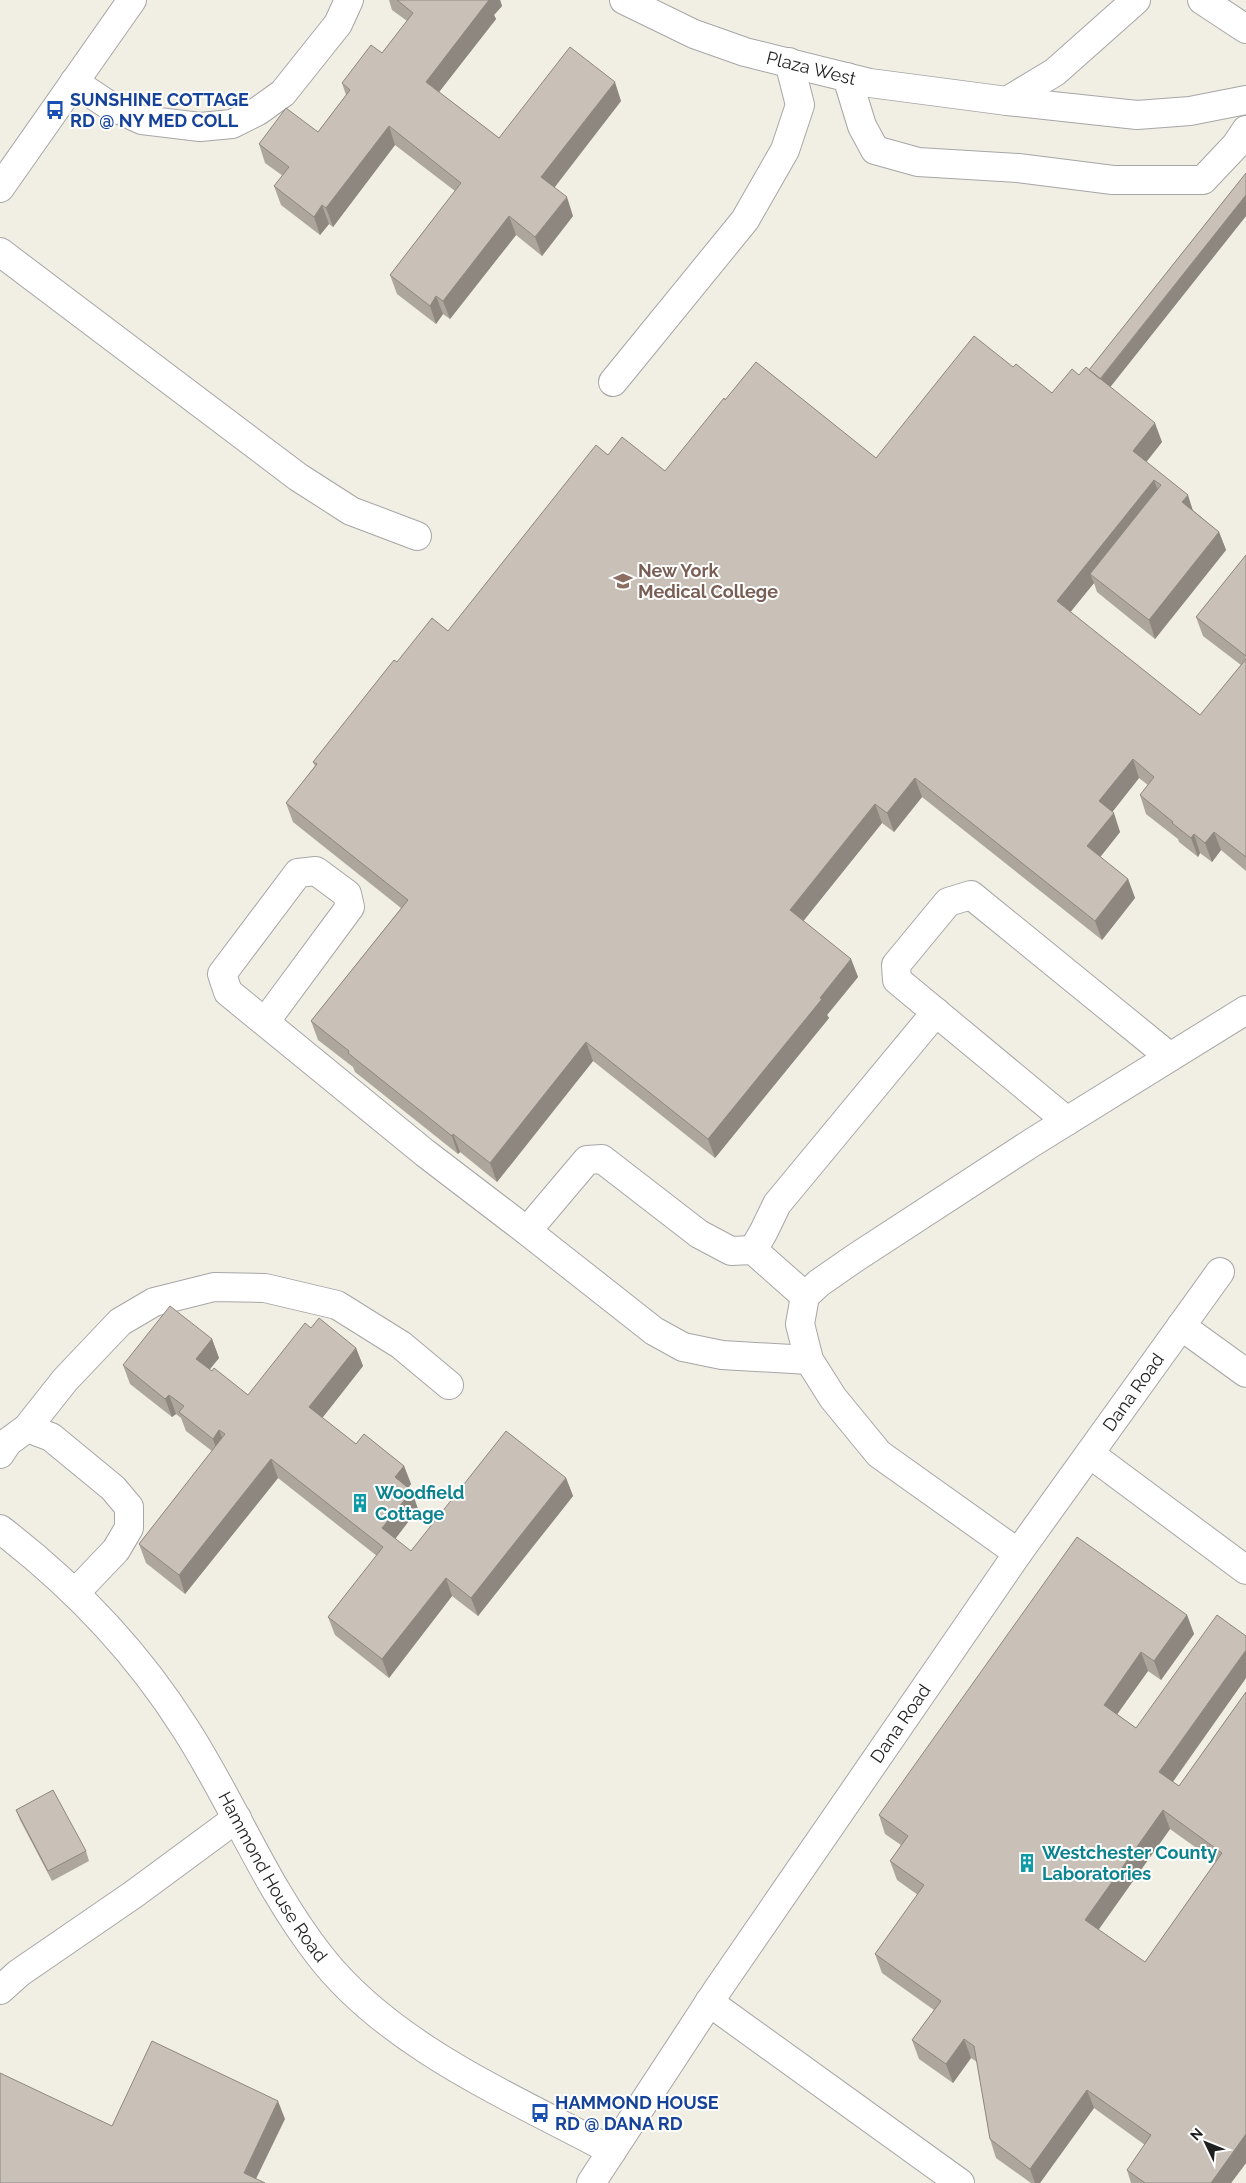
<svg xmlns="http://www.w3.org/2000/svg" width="1246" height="2183" viewBox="0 0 1246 2183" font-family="Raleway,sans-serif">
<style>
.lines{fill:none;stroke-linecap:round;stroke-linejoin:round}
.minor-casing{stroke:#a6a6a6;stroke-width:30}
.minor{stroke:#fff;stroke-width:28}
.wall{fill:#ada69d;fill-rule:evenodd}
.shaded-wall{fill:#8d8780}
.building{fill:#c9c1b7;stroke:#8d8780;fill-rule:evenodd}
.labels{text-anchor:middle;stroke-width:4;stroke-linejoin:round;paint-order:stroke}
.street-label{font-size:18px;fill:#1f1f1f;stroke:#fff}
.transit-label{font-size:18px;font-weight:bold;fill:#164399;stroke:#fff;text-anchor:start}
.education-label{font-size:18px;font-weight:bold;fill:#785e54;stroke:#fff;text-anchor:start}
.culture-label{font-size:18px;font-weight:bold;fill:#0d838f;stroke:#fff;text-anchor:start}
</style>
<rect width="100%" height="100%" fill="#f1eee4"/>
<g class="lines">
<g class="minor-casing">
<g id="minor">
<path id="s1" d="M 624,0 L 694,34 L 745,52 L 870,83 L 1007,101 L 1137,115 L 1190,111 L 1246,100"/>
<path d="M 1202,0 L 1246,29"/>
<path d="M 847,77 L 862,126 L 875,150 L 918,162 L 1018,168 L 1113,180 L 1203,180 L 1236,145 L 1246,130"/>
<path d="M 74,82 L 107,104 L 142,120 L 200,127 L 232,124 L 258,111 L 283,93 L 338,24 L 349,0"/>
<path d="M 1007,101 L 1055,72 L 1136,0"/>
<path d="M 0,188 L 132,0"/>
<path d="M 0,252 L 298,477 L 351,511 L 417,536"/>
<path d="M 613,382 L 745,220 L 785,150 L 800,105 L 789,62"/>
<path d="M 265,1022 L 350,907 L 347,894 L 316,871 L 298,873 L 222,974 L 228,992 L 425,1153 L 527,1231 L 587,1160 L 602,1159 L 699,1234 L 731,1251 L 753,1250"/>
<path d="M 1067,1121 L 897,980 L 896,965 L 948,902 L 971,895 L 1170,1057"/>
<path d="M 527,1231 L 654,1331 L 683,1347 L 722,1355 L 809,1360"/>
<path d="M 805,1296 L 753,1250 L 764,1231 L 777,1204 L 936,1012"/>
<path d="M 1181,1326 L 1246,1373"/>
<path d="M 27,1428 L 65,1380 L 120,1322 L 154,1302 L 214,1287 L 265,1288 L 337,1305 L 401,1345 L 449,1385"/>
<path d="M 0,1454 L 8,1442 L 27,1428 L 51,1437 L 113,1488 L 129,1507 L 129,1528 L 116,1550 L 76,1592"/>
<path d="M 1090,1454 L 1246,1570"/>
<path id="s2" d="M 0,1529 C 73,1585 135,1649 185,1728 C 233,1802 265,1886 320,1956 C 391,2047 512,2097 612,2151"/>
<path d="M 1018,1553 L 879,1454 L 833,1398 L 809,1360 L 800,1324 L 805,1296 L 819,1283 L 855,1258 L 1033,1142 L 1246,1010"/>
<path d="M 0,1990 L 19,1973 L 134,1894 L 237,1818"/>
<path d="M 709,2002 L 960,2183"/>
<path id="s3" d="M 591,2183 L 718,1989 L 1018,1553 L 1220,1272"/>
</g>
</g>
<use href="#minor" class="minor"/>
</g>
<path class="wall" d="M 389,0 L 500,0 L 502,6 L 494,15 L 496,19 L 439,92 L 499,138 L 621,101 L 554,187 L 573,216 L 542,256 L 516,235 L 450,319 L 443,314 L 436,324 L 397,294 L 390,275 L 455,191 L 395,145 L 333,227 L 329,224 L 320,235 L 281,205 L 274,186 L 283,176 L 265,163 L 259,144 L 318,132 L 346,95 L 342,83 L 382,53 L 407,21 L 392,10 Z
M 1246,173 L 1246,216 L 1110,387 L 1162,442 L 1146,462 L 1194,511 L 1219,532 L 1226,550 L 1155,639 L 1097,592 L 1094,583 L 1070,612 L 1200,715 L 1241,665 L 1203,636 L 1196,617 L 1246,555 L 1246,871 L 1221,850 L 1212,862 L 1200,853 L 1198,857 L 1179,842 L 1178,839 L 1146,814 L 1140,795 L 1148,785 L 1139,778 L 1112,812 L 1120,832 L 1100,857 L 1128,879 L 1135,898 L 1102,940 L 922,797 L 894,832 L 882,823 L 803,921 L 851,959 L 858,977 L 827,1015 L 829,1018 L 715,1158 L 593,1061 L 497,1182 L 460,1152 L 458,1154 L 355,1072 L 353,1067 L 318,1040 L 311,1021 L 401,908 L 293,822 L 286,803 L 315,766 L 313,762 L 397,662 L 448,631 L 608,455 L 665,471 L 725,400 L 876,458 L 1013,367 L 1052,393 L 1089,370 Z
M 311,1328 L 356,1348 L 363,1366 L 322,1418 L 356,1444 L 404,1466 L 411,1484 L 408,1488 L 418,1509 L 395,1539 L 411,1551 L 566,1478 L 573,1496 L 478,1616 L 452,1596 L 389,1678 L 335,1635 L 328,1617 L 377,1556 L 278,1478 L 185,1594 L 146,1563 L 139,1544 L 212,1451 L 186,1431 L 181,1418 L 176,1414 L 172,1417 L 130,1384 L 123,1365 L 212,1339 L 219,1358 L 209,1369 L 248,1395 Z
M 1187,1615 L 1194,1634 L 1161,1680 L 1148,1671 L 1117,1714 L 1136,1728 L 1246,1678 L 1173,1782 L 1179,1786 L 1246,1692 L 1246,2163 L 1231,2183 L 1131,2183 L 1127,2170 L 1145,2145 L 1094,2108 L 1040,2183 L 1031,2183 L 996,2158 L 990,2139 L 977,2062 L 971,2058 L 953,2083 L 919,2059 L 912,2040 L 934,2010 L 882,1973 L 875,1954 L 918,1895 L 897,1880 L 890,1861 L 901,1845 L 885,1834 L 879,1815 ZM 1170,1829 L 1216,1862 L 1145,1962 L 1098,1929 Z
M 16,1810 L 86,1851 L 89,1861 L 52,1881 L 20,1820 Z"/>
<path class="shaded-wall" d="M 487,0 L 500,0 L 502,6 L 494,15 L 496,19 L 432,101 L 426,82 Z
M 615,82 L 621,101 L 548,196 L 541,177 Z
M 389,126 L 395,145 L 333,227 L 326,208 Z
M 1246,195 L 1246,216 L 1104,395 L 1099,381 Z
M 567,197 L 573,216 L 542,256 L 535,237 Z
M 322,205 L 329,224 L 320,235 L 314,217 Z
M 509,216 L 516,235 L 450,319 L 443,301 Z
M 436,296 L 443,314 L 436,324 L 430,306 Z
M 1155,423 L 1162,442 L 1140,470 L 1133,451 Z
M 1154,480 L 1161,498 L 1090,574 L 1094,583 L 1064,620 L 1057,601 Z
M 1188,495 L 1194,514 L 1182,502 Z
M 1219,532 L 1226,550 L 1155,639 L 1149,620 Z
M 1133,759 L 1139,778 L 1106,820 L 1099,801 Z
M 915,778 L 922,797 L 894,832 L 887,813 Z
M 875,804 L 882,823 L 797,929 L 790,910 Z
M 1114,813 L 1120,832 L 1094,865 L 1087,846 Z
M 1214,832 L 1221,850 L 1212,862 L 1205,843 Z
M 1194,834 L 1200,853 L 1198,857 L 1191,838 Z
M 1128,879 L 1135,898 L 1102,940 L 1095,921 Z
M 851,959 L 858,977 L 827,1015 L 829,1018 L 715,1158 L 708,1139 Z
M 586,1042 L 593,1061 L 497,1182 L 490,1163 Z
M 453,1134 L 460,1152 L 458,1154 L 452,1136 Z
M 212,1339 L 219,1358 L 203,1378 L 196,1359 Z
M 356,1348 L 363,1366 L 316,1426 L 309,1407 Z
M 169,1395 L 176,1414 L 172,1417 L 165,1399 Z
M 219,1430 L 226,1448 L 219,1457 L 213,1439 Z
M 271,1459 L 278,1478 L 185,1594 L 179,1575 Z
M 404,1466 L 411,1484 L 402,1496 L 395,1477 Z
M 566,1478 L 573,1496 L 478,1616 L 471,1598 Z
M 412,1491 L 418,1509 L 389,1547 L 382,1528 Z
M 446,1578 L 452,1596 L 389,1678 L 382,1659 Z
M 1187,1615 L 1194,1634 L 1161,1680 L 1154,1661 Z
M 1246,1650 L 1246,1678 L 1166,1791 L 1159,1772 Z
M 1141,1652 L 1148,1671 L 1111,1723 L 1104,1705 Z
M 1163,1810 L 1170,1829 L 1092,1939 L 1085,1920 Z
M 964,2039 L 971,2058 L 953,2083 L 946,2064 Z
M 1087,2090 L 1094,2108 L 1040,2183 L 1035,2183 L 1030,2169 Z
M 278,2101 L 285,2119 L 254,2183 L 244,2173 Z
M 1246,2134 L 1246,2163 L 1231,2183 L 1211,2183 Z"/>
<path class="building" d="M 397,0 L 489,0 L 426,82 L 499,138 L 570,47 L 615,82 L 541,177 L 567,197 L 535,237 L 509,216 L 443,301 L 436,296 L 430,306 L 390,275 L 461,183 L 389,126 L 326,208 L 322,205 L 314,217 L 274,186 L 289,167 L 259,144 L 286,108 L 318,132 L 350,90 L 342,83 L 371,45 L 382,53 L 413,13 Z
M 1246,173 L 1246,195 L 1100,379 L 1089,370 Z
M 974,336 L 1013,367 L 1016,364 L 1052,393 L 1072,369 L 1079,375 L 1086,367 L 1155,423 L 1133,451 L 1188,495 L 1182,502 L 1219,532 L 1149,620 L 1090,574 L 1161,485 L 1154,480 L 1057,601 L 1200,715 L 1246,659 L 1246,857 L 1214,832 L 1205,843 L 1194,834 L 1191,838 L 1172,823 L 1173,822 L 1140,795 L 1154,777 L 1133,759 L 1099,801 L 1114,813 L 1087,846 L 1128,879 L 1095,921 L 915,778 L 887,813 L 875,804 L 790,910 L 851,959 L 820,998 L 822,999 L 708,1139 L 586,1042 L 490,1163 L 453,1134 L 452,1136 L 348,1053 L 349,1051 L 311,1021 L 408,900 L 286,803 L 317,764 L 313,762 L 394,660 L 397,662 L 432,618 L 448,631 L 596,445 L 608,455 L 622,437 L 665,471 L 724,398 L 725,400 L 756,362 L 876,458 Z
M 1246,555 L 1246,656 L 1196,617 Z
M 170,1306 L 212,1339 L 196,1359 L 212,1371 L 214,1368 L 248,1395 L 305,1323 L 311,1328 L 319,1318 L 356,1348 L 309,1407 L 356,1444 L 364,1434 L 404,1466 L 395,1477 L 412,1491 L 382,1528 L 411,1551 L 506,1431 L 566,1478 L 471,1598 L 446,1578 L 382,1659 L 328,1617 L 383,1547 L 271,1459 L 179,1575 L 139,1544 L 225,1434 L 219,1430 L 213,1439 L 179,1412 L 184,1406 L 169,1395 L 165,1399 L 123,1365 Z
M 1077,1537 L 1187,1615 L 1154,1661 L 1141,1652 L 1104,1705 L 1136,1728 L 1217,1615 L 1246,1636 L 1246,1650 L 1159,1772 L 1179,1786 L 1246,1692 L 1246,2134 L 1211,2183 L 1145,2183 L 1127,2170 L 1151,2135 L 1087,2090 L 1030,2169 L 990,2139 L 974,2046 L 964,2039 L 946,2064 L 912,2040 L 941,2001 L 875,1954 L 924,1885 L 890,1861 L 908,1836 L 879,1815 ZM 1163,1810 L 1222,1853 L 1145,1962 L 1085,1920 Z
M 53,1790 L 86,1851 L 48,1871 L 16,1810 Z
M 152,2041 L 278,2101 L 244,2173 L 265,2183 L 0,2183 L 0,2073 L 112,2126 Z"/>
<defs>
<g id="bus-bare" transform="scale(1.5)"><path d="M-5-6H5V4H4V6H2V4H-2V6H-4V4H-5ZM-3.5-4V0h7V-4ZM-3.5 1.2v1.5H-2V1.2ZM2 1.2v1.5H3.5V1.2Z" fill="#1a4fb4" stroke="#fff" stroke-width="2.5" paint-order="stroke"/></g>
<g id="university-bare" transform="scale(1.5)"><path d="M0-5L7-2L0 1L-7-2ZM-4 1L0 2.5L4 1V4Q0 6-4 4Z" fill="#8d6e63" stroke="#fff" stroke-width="2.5" paint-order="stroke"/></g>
<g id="building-bare" transform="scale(1.5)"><path d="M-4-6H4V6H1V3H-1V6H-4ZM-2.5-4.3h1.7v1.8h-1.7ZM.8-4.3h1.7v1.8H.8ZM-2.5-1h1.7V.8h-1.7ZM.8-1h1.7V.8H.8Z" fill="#0f9aa8" stroke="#fff" stroke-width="2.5" paint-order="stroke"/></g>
</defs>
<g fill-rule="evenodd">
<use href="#bus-bare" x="55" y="110"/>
<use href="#university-bare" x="623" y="581"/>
<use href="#building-bare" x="360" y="1503"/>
<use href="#building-bare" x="1027" y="1863"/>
<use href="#bus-bare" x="540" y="2113"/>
</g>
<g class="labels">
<g class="street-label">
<text dy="6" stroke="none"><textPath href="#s1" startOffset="200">Plaza West</textPath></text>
<text dy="6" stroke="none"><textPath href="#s3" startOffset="959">Dana Road</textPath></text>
<text dy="6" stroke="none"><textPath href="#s3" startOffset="554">Dana Road</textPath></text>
<text dy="6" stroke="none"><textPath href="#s2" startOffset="446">Hammond House Road</textPath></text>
</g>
<g class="transit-label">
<text x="70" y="106">SUNSHINE COTTAGE<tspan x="70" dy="21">RD @ NY MED COLL</tspan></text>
<text x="555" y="2109">HAMMOND HOUSE<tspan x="555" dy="21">RD @ DANA RD</tspan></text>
</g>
<g class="education-label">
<text x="638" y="577">New York<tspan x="638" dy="21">Medical College</tspan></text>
</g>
<g class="culture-label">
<text x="375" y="1499">Woodfield<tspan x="375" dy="21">Cottage</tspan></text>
<text x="1042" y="1859">Westchester County<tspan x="1042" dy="21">Laboratories</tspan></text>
</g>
</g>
<g transform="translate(1206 2143) rotate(313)" stroke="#ffffff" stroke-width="4" paint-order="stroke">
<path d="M0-4L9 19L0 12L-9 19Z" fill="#1f1f1f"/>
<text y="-8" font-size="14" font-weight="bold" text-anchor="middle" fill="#1f1f1f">N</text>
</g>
</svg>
